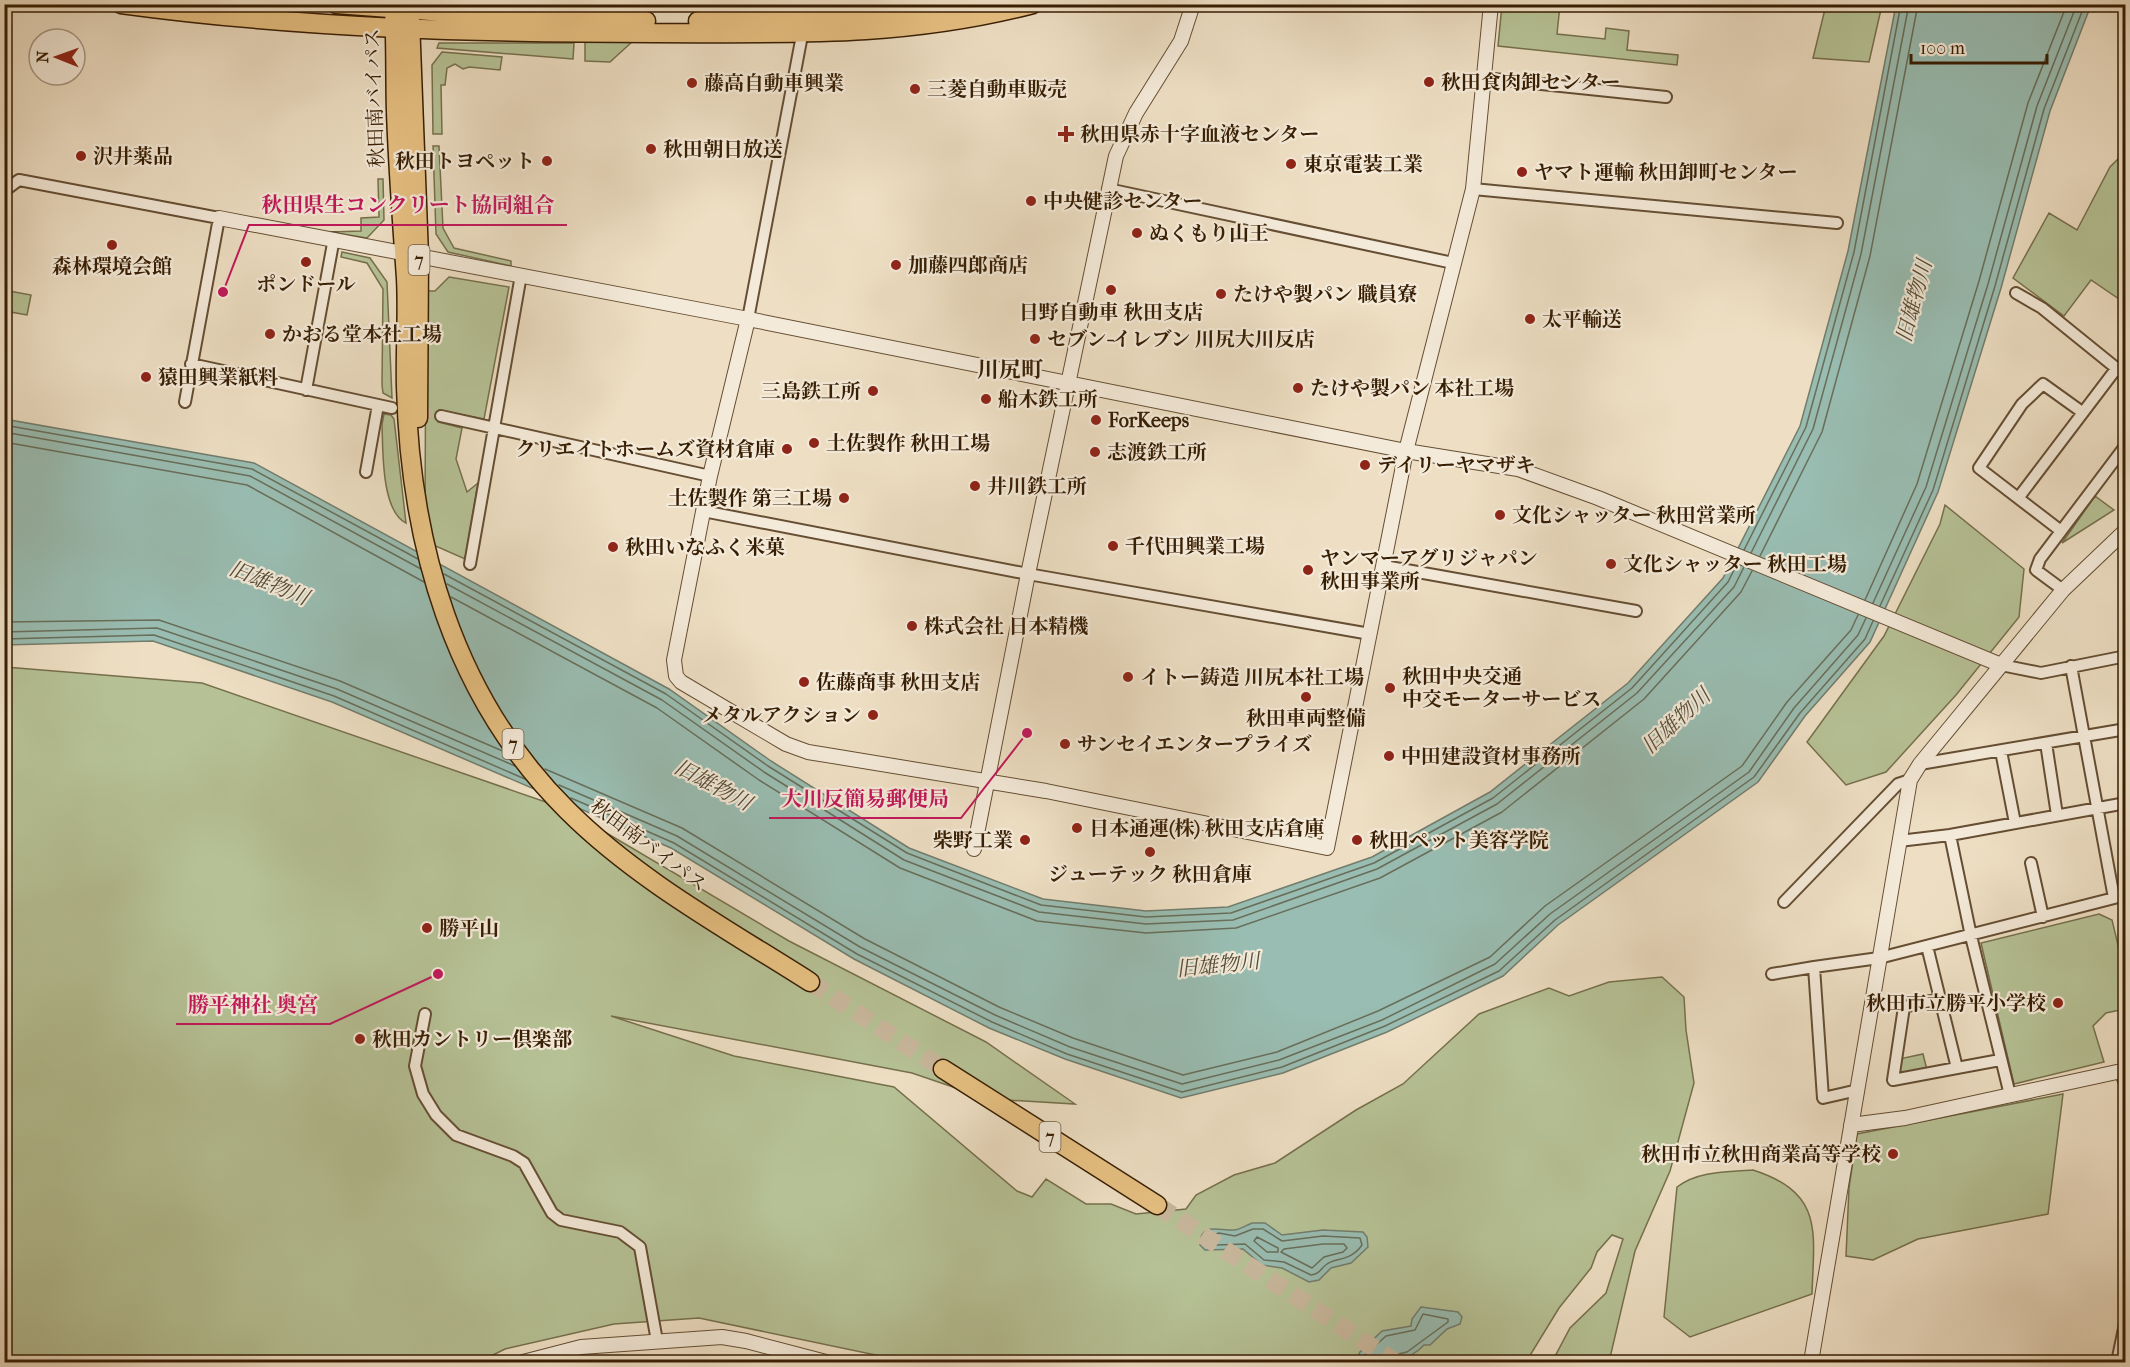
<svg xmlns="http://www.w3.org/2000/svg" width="2130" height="1367" viewBox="0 0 2130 1367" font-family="'IM FELL French Canon','Noto Serif JP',serif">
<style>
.green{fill:#b6c296;stroke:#76704c;stroke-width:1.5}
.water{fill:#99bdb2;stroke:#727d6c;stroke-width:1.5}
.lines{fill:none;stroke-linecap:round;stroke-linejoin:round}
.shore{stroke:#686e5a;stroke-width:1.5}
.minor-tunnel{stroke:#c9b89d;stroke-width:10;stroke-dasharray:10 5;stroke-linecap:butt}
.trunk-tunnel{stroke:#c9b89d;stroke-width:18;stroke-dasharray:18 9;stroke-linecap:butt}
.minor-casing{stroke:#654e33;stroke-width:14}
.tertiary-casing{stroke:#654e33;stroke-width:16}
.trunk-casing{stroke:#371e03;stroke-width:21}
.minor{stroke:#f4ead9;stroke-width:10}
.tertiary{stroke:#f4ead9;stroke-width:14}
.trunk{stroke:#e7c082;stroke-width:18}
.poi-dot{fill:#8f2418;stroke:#f4ead9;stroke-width:2}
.labels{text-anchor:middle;stroke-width:4.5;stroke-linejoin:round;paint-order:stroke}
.shield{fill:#f4ead9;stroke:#705b43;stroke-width:1.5}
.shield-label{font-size:18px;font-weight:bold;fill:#371e03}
.poi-label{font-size:20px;font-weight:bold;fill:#371e03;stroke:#f4ead9;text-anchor:start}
.street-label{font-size:20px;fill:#371e03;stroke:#f4ead9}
.water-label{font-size:21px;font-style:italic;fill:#544e38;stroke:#f4ead9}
.quarter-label{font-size:22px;font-weight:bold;fill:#371e03;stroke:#f4ead9}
.leader{fill:none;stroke:#c2185b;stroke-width:2}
.callout-dot{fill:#c2185b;stroke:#f4ead9;stroke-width:2}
.callout-label{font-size:21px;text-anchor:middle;font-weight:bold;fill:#c2185b;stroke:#f4ead9;stroke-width:4.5;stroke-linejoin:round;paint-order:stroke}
</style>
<rect width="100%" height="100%" fill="#eedfc4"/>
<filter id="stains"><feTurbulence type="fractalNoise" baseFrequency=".00333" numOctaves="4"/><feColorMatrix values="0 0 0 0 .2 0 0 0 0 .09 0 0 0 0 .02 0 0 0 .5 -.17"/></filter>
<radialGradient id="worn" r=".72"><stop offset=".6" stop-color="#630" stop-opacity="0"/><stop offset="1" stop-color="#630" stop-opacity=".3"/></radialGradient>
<path class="green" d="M 1502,5 L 1560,5 L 1557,34 L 1605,39 L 1606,28 L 1629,31 L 1627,50 L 1678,55 L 1677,65 L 1498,46 Z
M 1826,5 L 1882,5 L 1869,62 L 1813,58 Z
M 633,41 L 610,62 L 585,61 L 585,42 Z
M 439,43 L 574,43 L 573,59 L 437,48 Z
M 442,52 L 502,57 L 500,70 L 469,67 L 463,69 L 455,64 L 447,68 L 445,85 L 441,85 L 442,134 L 433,134 L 432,65 Z
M 433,146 L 439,146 L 443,228 L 454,248 L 511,261 L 511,266 L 448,252 L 436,234 Z
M 2125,152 L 2125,303 L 2091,280 L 2064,316 L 2013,278 L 2049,213 L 2077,230 L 2110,167 Z
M 378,179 L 383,179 L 384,220 L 367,238 L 330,232 L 361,231 L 361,218 L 379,217 Z
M 342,252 L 370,258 L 387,282 L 392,398 L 383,393 L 382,385 L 383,289 L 367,263 L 341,257 Z
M 449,277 L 509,287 L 484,419 L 439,410 L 438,422 L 462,428 L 456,459 L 467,492 L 478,483 L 465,559 L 431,544 L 425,519 L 426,291 L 435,291 Z
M 4,290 L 31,295 L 27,315 L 5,311 Z
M 384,414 L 391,415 L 394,419 L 406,523 C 381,511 383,449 382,424 Z
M 2095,496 L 2114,510 L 2062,543 Z
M 1945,505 L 2024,569 L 2019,617 L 1956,695 L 1886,772 L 1846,785 L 1807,742 L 1884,636 L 1940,524 Z
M 5,667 L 202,683 L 566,809 L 789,941 L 986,1042 L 1075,1104 L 988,1099 L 912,1073 L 611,1016 L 734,1056 L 894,1087 L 1017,1191 L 1032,1197 L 1046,1179 L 1086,1204 L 1111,1204 L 1136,1214 L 1186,1209 L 1196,1195 L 1234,1175 L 1275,1163 L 1356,1110 L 1403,1084 L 1479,1014 L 1549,988 L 1569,996 L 1609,982 L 1662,977 L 1684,997 L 1686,1030 L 1694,1083 L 1670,1171 L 1635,1251 L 1609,1362 L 1552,1362 L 1570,1328 L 1606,1293 L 1623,1239 L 1612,1235 L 1597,1252 L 1591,1268 L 1559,1308 L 1526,1362 L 909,1362 L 699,1318 L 614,1324 L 505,1349 L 479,1362 L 5,1362 Z
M 2099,914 L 2112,920 L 2125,974 L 2125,1009 L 2106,1013 L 2093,1026 L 2104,1062 L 2014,1084 L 1981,943 Z
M 1923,1054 L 1927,1070 L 1897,1076 L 1899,1059 Z
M 2063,1094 L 2048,1214 L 1918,1239 L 1873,1260 L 1846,1256 L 1849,1188 L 1857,1134 Z
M 1753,1170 C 1824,1193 1814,1231 1812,1294 L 1690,1337 L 1664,1317 L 1677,1187 C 1698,1171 1727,1172 1753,1170 Z"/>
<path class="water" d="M 1896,5 L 2091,5 L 2050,111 L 2001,288 L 1938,492 L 1870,642 L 1805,716 L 1758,782 L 1558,925 L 1503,976 L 1387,1032 L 1283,1073 L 1181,1098 L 1065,1059 L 989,1028 L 854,959 L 671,848 L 332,702 L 153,641 L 5,645 L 4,419 L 254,463 L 669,689 L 771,761 L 909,848 L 1043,899 L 1146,911 L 1228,907 L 1372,857 L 1490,792 L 1628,683 L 1723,578 L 1800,426 L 1848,251 Z
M 1252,1223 L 1265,1223 L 1282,1235 L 1323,1230 L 1363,1232 L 1367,1237 L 1368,1247 L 1351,1263 L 1331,1268 L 1319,1280 L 1309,1282 L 1282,1268 L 1262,1265 L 1243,1249 L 1205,1250 L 1200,1245 C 1200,1221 1220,1231 1234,1230 C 1239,1230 1247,1225 1252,1223 Z
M 1421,1307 L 1458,1312 L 1462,1317 L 1460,1324 L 1447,1329 L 1430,1345 L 1424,1345 C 1409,1362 1377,1367 1356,1361 L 1360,1352 L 1382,1331 L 1411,1326 L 1412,1319 Z"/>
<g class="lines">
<path class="shore" d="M 4,425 L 252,469 L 418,559
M 4,432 L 250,476 L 421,569
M 4,442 L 247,485 L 424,582
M 1744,550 L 1806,427 L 1854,252 L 1901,4
M 1751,553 L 1813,429 L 1861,254 L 1909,4
M 1760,556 L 1822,432 L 1870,256 L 1918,4
M 444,574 L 666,694 L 768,766 L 907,853 L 1041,905 L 1146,917 L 1231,913 L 1374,863 L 1493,798 L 1632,688 L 1728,582 L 1737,564
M 447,584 L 662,700 L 764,772 L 904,860 L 1039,912 L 1146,924 L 1233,920 L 1377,869 L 1497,804 L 1637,693 L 1734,587 L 1744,567
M 451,597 L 657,708 L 759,780 L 900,868 L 1037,921 L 1146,933 L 1236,928 L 1380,878 L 1502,812 L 1644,699 L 1741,592 L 1752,571
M 1865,600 L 1917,484 L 1979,281 L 2028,103 L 2067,4
M 1873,603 L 1926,487 L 1988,284 L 2037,106 L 2077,4
M 1880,606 L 1933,490 L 1995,286 L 2044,109 L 2085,4
M 4,622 L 159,620 L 340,681 L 505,752
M 4,632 L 157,628 L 337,689 L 515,766
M 4,639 L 154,635 L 334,696 L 525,779
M 545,769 L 682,828 L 865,939 L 999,1007 L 1073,1038 L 1183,1075 L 1277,1052 L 1378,1011 L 1490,957 L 1545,906 L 1742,766 L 1787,702 L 1851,630 L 1858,615
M 559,785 L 677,836 L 860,947 L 995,1015 L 1070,1047 L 1182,1084 L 1279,1060 L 1382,1020 L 1495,964 L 1550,914 L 1749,772 L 1794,708 L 1858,635 L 1866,618
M 571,798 L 674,843 L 857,954 L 992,1022 L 1067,1054 L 1182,1092 L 1282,1067 L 1385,1026 L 1499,971 L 1555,920 L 1754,777 L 1800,713 L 1865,639 L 1873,621
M 1253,1229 L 1263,1229 L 1282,1241 L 1323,1236 L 1360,1238 L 1362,1245 C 1350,1262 1336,1257 1327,1264 C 1320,1269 1320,1274 1311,1275 L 1284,1262 L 1264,1260 L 1245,1244 L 1217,1245 L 1206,1242 L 1210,1236 L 1219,1233 L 1235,1236 Z
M 1257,1237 L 1278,1248 L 1278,1252 L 1267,1252 L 1254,1241 Z
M 1323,1244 L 1344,1244 L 1347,1248 L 1343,1252 L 1324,1257 L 1312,1268 L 1281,1252 L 1284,1249 Z
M 1362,1362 L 1365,1355 L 1386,1336 L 1415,1330 L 1423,1314 L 1448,1319 L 1448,1322 L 1407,1352 L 1394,1355 L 1391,1362"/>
<path class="minor-tunnel" d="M 392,408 L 441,416"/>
<path class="trunk-tunnel" d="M 810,982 L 943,1069
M 1157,1205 L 1395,1362"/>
<g class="minor-casing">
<path id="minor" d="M 1484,78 L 1666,97
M 1108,189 L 1453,263
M 1473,189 L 1837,223
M 4,191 L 19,180 L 219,218 L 185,402
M 2016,293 L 2042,308 L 2126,376
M 748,319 L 803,30
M 191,364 L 392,408
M 306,390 L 334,238
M 441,416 L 710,476
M 366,472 L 378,405
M 2019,497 L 2116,369
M 703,511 L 1028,574 L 1370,634
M 2061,531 L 1979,468 L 2022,404 L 2043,384 L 2082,412
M 470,564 L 521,275
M 1384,566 L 1636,611
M 2063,590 L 2036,570 L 2040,559 L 2126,445
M 2001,665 L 2041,673 L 2126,656
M 2071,666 L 2114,898
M 2046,743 L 2057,815
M 2001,751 L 2015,823
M 1920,764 L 2126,729
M 1950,835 L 1971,936 L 2010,1095
M 1899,841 L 1950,835 L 2126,803
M 2031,863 L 2043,917
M 1784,902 L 1898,784 L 1910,780
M 1927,946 L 1957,1068 L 1893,1080 L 1904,1007 L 1939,999
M 1772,974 L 1814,967
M 425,1014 L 415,1066 L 423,1094 L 436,1115 L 456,1135 L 513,1156 L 524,1163 L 552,1213 L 561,1220 L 620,1232 L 640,1247 L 657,1341
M 1957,1068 L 2000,1060
M 2120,1071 L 2126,1086
M 1858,1090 L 1823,1098 L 1814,967 L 1879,958 L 2126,895
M 2117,1362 L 2126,1319"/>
</g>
<g class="tertiary-casing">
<path id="tertiary" d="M 219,218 L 748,319 L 1406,451 L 1518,469 L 1598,498 L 2001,665
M 748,319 L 710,476 L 674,660 L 676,676 L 681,682 L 786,744 L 808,752 L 1046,791 L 1327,848 L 1406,451 L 1473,189 L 1491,4
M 974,849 L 1028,574 L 1116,156 L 1136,113 L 1181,41 L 1193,4
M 1851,1125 L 1905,1118 L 2126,1070
M 523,1362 L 581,1347 L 722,1337 L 746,1341 L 826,1362
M 1811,1362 L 1910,780 L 1920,764 L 2063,590 L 2126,530"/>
</g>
<g class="trunk-casing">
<path id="trunk" d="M 121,4 C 298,28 475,33 654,33 C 787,33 903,38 1033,4
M 336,4 L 512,17 L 646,21
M 394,9 C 396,43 395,78 396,112 C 398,168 402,223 406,278 C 408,314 405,351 406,387 C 410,543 453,697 567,810 C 637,880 727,929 810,982
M 410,20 L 419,256 L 418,418
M 698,21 L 841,21 L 945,10
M 943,1069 L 1157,1205"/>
</g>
<use href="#minor" class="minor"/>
<use href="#tertiary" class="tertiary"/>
<use href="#trunk" class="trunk"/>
</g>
<g class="poi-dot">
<circle cx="1429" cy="82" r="6"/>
<circle cx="692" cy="83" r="6"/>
<circle cx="915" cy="89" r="6"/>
<path d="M1063 125h6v6h6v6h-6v6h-6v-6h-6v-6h6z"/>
<circle cx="651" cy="149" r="6"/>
<circle cx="81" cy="156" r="6"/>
<circle cx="547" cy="161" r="6"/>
<circle cx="1291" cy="164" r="6"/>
<circle cx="1522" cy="172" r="6"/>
<circle cx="1031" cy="201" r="6"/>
<circle cx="1137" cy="233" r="6"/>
<circle cx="112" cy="245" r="6"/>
<circle cx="306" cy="262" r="6"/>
<circle cx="896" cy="265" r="6"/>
<circle cx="1111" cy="290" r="6"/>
<circle cx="1221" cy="294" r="6"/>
<circle cx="1530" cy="319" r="6"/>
<circle cx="270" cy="334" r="6"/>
<circle cx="1035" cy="339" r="6"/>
<circle cx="146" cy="377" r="6"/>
<circle cx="1298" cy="388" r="6"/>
<circle cx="873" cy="391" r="6"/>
<circle cx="986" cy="399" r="6"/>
<circle cx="1096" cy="420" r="6"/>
<circle cx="814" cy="443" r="6"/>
<circle cx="787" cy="449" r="6"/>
<circle cx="1095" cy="452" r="6"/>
<circle cx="1365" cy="465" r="6"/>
<circle cx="975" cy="486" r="6"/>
<circle cx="844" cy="498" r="6"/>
<circle cx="1500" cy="515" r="6"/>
<circle cx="1113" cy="546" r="6"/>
<circle cx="613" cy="547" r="6"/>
<circle cx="1611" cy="564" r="6"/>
<circle cx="1308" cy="570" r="6"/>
<circle cx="912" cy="626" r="6"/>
<circle cx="1128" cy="677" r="6"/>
<circle cx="804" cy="682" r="6"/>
<circle cx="1390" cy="688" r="6"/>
<circle cx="1306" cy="697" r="6"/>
<circle cx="873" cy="715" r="6"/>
<circle cx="1065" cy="744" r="6"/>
<circle cx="1389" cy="756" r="6"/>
<circle cx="1077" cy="828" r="6"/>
<circle cx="1025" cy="840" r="6"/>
<circle cx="1357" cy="840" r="6"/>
<circle cx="1150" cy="852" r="6"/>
<circle cx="427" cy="928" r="6"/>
<circle cx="2058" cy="1003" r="6"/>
<circle cx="360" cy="1039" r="6"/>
<circle cx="1893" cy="1154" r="6"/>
</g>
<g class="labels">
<g class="shield">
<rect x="408.5" y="245" width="21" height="30" rx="4.5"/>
<rect x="502.5" y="729" width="21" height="30" rx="4.5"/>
<rect x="1039.5" y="1122" width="21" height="30" rx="4.5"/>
</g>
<g class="shield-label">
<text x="419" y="266">7</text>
<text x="513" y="750">7</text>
<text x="1050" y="1143">7</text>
</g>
<g class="poi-label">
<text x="1441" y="89">秋田食肉卸センター</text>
<text x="704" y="90">藤高自動車興業</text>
<text x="927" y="96">三菱自動車販売</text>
<text x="1080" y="141">秋田県赤十字血液センター</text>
<text x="663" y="156">秋田朝日放送</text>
<text x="93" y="163">沢井薬品</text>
<text x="535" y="168" text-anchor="end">秋田トヨペット</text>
<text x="1303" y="171">東京電装工業</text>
<text x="1534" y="179">ヤマト運輸 秋田卸町センター</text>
<text x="1043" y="208">中央健診センター</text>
<text x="1149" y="240">ぬくもり山王</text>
<text x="908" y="272">加藤四郎商店</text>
<text x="112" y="273" text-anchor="middle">森林環境会館</text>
<text x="306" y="291" text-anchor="middle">ポンドール</text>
<text x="1233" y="301">たけや製パン 職員寮</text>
<text x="1111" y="319" text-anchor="middle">日野自動車 秋田支店</text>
<text x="1542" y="326">太平輸送</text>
<text x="282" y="341">かおる堂本社工場</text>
<text x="1047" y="346">セブン-イレブン 川尻大川反店</text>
<text x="158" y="384">猿田興業紙料</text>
<text x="1310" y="395">たけや製パン 本社工場</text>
<text x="861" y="398" text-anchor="end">三島鉄工所</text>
<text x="998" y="406">船木鉄工所</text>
<text x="1108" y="427">ForKeeps</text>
<text x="826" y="450">土佐製作 秋田工場</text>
<text x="775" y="456" text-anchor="end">クリエイトホームズ資材倉庫</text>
<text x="1107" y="459">志渡鉄工所</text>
<text x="1377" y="472">デイリーヤマザキ</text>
<text x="987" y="493">井川鉄工所</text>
<text x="832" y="505" text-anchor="end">土佐製作 第三工場</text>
<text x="1512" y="522">文化シャッター 秋田営業所</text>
<text x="1125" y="553">千代田興業工場</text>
<text x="625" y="554">秋田いなふく米菓</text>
<text x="1320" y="565">ヤンマーアグリジャパン<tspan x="1320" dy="23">秋田事業所</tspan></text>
<text x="1623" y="571">文化シャッター 秋田工場</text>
<text x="924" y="633">株式会社 日本精機</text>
<text x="1402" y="683">秋田中央交通<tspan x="1402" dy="23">中交モーターサービス</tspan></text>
<text x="1140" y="684">イトー鋳造 川尻本社工場</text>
<text x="816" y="689">佐藤商事 秋田支店</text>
<text x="861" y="722" text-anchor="end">メタルアクション</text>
<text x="1306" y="725" text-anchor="middle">秋田車両整備</text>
<text x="1077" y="751">サンセイエンタープライズ</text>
<text x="1401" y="763">中田建設資材事務所</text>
<text x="1089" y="835">日本通運(株) 秋田支店倉庫</text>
<text x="1013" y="847" text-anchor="end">柴野工業</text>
<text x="1369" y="847">秋田ペット美容学院</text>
<text x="1150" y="881" text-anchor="middle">ジューテック 秋田倉庫</text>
<text x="439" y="935">勝平山</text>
<text x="2046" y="1010" text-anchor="end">秋田市立勝平小学校</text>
<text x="372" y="1046">秋田カントリー倶楽部</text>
<text x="1881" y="1161" text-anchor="end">秋田市立秋田商業高等学校</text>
</g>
<g class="street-label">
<text transform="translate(374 98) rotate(-92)" y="7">秋田南バイパス</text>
<text transform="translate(649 845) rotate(37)" y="7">秋田南バイパス</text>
</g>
<g class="water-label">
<text transform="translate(1914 301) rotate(-75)" y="7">旧雄物川</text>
<text transform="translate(269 583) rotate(22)" y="7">旧雄物川</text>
<text transform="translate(1676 721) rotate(-43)" y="7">旧雄物川</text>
<text transform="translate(713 785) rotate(28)" y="7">旧雄物川</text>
<text transform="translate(1218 965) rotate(-6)" y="7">旧雄物川</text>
</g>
<g class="quarter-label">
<text x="1010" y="377">川尻町</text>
</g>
</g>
<path class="leader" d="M223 292L249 225H567M1027 733L961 818H769M438 974L330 1024H176"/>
<g class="callout-dot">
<circle cx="223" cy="292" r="6"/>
<circle cx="1027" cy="733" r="6"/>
<circle cx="438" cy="974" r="6"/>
</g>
<g class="callout-label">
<text x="408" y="212">秋田県生コンクリート協同組合</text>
<text x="865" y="806">大川反簡易郵便局</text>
<text x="253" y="1012">勝平神社 奥宮</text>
</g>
<rect width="2130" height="1367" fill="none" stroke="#eedfc4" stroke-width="24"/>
<rect x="6" y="6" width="2118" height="1355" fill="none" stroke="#371e03" stroke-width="3"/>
<rect x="12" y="12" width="2106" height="1343" fill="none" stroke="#371e03" stroke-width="1.5"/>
<g transform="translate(57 57) rotate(271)"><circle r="28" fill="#f4ead9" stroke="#a89883" stroke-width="1.5"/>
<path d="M0-4.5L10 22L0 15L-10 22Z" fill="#8f2418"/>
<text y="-9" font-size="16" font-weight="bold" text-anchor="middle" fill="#371e03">N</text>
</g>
<path d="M1911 54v9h136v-9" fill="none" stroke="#371e03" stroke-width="3"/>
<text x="1920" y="54" font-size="18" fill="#371e03" stroke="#f4ead9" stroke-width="4.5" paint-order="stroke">100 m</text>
<rect width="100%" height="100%" filter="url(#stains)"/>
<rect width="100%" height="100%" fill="url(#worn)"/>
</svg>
